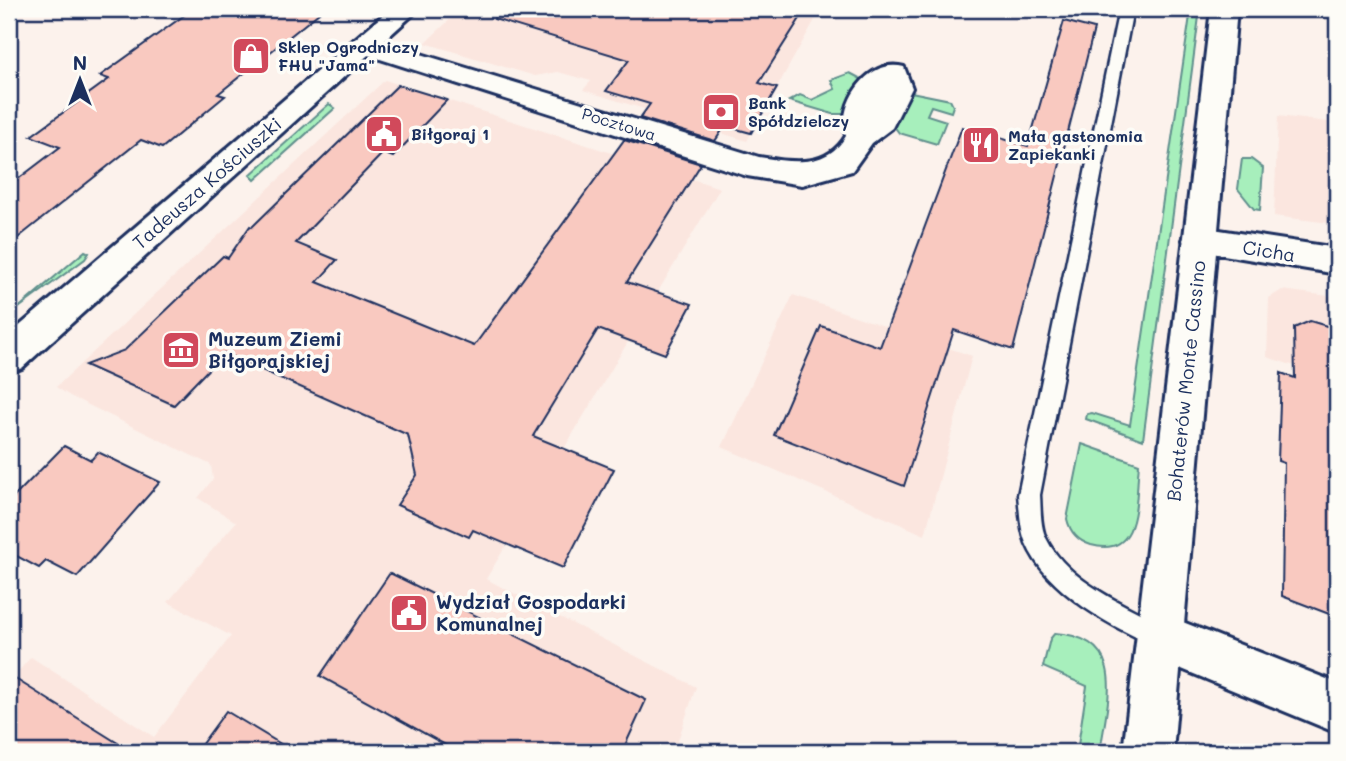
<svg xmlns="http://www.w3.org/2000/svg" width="1346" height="761" viewBox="0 0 1346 761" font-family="Mali,sans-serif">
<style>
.built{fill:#fbe6df}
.green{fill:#a7efbc;stroke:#618f8d;stroke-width:2}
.building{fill:#f9c9c0;stroke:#1b2f5e;stroke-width:2}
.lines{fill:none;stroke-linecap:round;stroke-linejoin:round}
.lane-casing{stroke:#1b2f5e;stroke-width:5}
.street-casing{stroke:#1b2f5e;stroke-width:6}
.secondary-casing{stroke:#1b2f5e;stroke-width:6}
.lane{fill:#fdfcf7;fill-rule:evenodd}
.street{fill:#fdfcf7;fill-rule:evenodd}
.secondary{fill:#fdfcf7;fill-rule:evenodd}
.labels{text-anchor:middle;stroke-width:7;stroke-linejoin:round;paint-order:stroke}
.far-poi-label{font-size:16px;font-weight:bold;fill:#1b2f5e;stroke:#fdfcf7;text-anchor:start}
.far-street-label{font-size:16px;fill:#1b2f5e;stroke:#fdfcf7}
.street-label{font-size:19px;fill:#1b2f5e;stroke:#fdfcf7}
.poi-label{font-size:19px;font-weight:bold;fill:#1b2f5e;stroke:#fdfcf7;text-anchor:start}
</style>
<rect width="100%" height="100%" fill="#fcf2ec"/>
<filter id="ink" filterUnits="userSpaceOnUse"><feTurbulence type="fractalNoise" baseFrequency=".0143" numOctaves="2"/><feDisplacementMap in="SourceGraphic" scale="14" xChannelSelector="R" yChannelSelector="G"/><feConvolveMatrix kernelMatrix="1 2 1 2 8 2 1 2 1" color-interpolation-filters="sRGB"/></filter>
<g filter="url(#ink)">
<path class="built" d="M 461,9 L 821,9 L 747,141 L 583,90 L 591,81 L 558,72 L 535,76 L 425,43 Z
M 385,80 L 720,188 L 486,579 L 696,687 L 675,749 L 671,752 L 9,752 L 9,682 L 31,657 L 154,737 L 231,636 L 168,602 L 236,522 L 198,498 L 213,479 L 211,465 L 70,396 L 56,387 Z
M 1278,116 L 1337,123 L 1337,224 L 1274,216 Z
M 1282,290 L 1337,297 L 1337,380 L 1267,357 L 1269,298 Z
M 793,295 L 972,356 L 925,535 L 722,447 Z"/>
<path class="green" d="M 1191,9 L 1200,9 L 1143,440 L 1086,419 L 1087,414 L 1092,413 L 1130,425 Z
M 850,73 L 865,81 L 847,114 L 833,114 L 789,101 L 800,95 L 812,100 L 835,89 L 831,80 Z
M 911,92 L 950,100 L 953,106 L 951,112 L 931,106 L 927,115 L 946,121 L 937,144 L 899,133 L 894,126 L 908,93 Z
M 329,104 L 335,108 L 255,180 L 250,175 Z
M 1242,159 L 1251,159 L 1263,168 L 1260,210 L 1254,209 L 1238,189 Z
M 85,251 L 89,253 L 85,259 L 16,310 Z
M 1082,444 L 1139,464 C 1135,498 1142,559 1091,545 C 1078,541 1070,532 1067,519 Z
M 1055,633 C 1130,638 1107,703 1100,752 L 1077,752 L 1087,686 L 1043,667 L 1050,639 Z"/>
<path class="building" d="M 193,9 L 324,9 L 218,94 L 225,96 L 162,148 L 141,140 L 9,245 L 9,186 L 60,147 L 31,136 L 109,79 L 100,76 Z
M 495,9 L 806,9 L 759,83 L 777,88 L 751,133 L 725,126 L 715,141 L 640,118 L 650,104 L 606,91 L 629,60 L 494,19 Z
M 1064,21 L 1094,29 L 1013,350 L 954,330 L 904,486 L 774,435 L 821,326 L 880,347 L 962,127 L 1028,146 Z
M 398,85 L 447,100 L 393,157 L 383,153 L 296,243 L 337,260 L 317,282 L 474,346 L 624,140 L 701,164 L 627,282 L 692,304 L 665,354 L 598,329 L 533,436 L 614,469 L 563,568 L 473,530 L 469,537 L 397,505 L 417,475 L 408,435 L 224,353 L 174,405 L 85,365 L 125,350 L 223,256 L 228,258 L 250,226 L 252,227 Z
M 1310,321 L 1337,329 L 1337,617 L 1282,596 L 1284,463 L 1278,461 L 1281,373 L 1295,378 L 1294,328 Z
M 64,446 L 91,460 L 98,452 L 160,482 L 77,577 L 46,561 L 39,568 L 9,552 L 9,502 Z
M 390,573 L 646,700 L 622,752 L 458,752 L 320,676 Z
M 9,675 L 132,752 L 9,752 Z
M 226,711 L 294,752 L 196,752 Z"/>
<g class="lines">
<g class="lane-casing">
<path id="lane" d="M 1119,9 L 1133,9 L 1040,495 C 1041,509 1040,526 1046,538 C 1068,583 1127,605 1168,628 L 1172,636 L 1168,644 L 1160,648 C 1113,628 1046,592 1026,543 C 1020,528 1020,511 1018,495 Z"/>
</g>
<g class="street-casing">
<path id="street" d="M 365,37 L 759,157 C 792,162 826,169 846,136 C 837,104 868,57 904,67 L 912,88 L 892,128 L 872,143 L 852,171 L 802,185 L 747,176 L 355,51 L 351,45 L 355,39 Z
M 1200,227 L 1337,248 L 1337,274 L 1188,249 L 1183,240 L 1188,231 Z
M 1160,613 L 1337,683 L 1337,733 L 1143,653 L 1137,636 L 1143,619 Z"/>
</g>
<g class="secondary-casing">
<path id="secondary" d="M 390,9 L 419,9 L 22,368 L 9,373 L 9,335 Z
M 1211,9 L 1237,9 L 1173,752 L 1123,752 Z"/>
</g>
<use href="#lane" class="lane"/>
<use href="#street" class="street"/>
<use href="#secondary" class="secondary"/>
</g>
</g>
<defs>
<g id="shop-square" transform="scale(2.0125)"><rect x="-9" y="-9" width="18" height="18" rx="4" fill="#d1495b" stroke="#fdfcf7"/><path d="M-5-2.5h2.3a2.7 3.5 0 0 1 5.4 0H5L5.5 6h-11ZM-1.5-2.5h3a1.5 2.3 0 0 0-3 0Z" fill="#fff"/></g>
<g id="bank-square" transform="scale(2.0125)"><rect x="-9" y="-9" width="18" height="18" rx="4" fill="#d1495b" stroke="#fdfcf7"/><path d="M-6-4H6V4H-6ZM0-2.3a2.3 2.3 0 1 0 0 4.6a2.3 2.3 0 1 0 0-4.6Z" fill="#fff"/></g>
<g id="civic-square" transform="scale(2.0125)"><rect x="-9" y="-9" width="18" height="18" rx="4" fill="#d1495b" stroke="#fdfcf7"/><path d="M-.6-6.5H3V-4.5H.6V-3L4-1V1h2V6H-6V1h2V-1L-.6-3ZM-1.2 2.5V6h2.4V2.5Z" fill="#fff"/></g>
<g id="restaurant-square" transform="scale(2.0125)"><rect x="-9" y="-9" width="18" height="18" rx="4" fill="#d1495b" stroke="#fdfcf7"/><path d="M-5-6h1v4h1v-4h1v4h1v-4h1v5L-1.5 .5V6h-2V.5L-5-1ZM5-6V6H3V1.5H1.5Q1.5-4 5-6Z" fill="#fff"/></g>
<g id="museum-square" transform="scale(2.0125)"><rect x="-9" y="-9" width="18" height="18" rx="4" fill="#d1495b" stroke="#fdfcf7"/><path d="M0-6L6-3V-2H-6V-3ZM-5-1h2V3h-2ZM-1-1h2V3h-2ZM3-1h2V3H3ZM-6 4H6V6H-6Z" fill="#fff"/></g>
</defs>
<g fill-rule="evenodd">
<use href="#shop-square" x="251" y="56"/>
<use href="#bank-square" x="721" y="112"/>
<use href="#civic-square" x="384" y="134"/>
<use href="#restaurant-square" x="981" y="145"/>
<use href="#museum-square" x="181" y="350"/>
<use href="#civic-square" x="409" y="613"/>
</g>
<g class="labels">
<g class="far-poi-label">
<text x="278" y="53">Sklep Ogrodniczy<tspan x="278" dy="18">FHU "Jama"</tspan></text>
<text x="748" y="109">Bank<tspan x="748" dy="18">Spółdzielczy</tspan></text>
<text x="411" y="140">Biłgoraj 1</text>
<text x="1008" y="142">Mała gastonomia<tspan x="1008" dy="18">Zapiekanki</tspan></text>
</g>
<g class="far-street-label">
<text transform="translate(619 124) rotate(17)" y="6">Pocztowa</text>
</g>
<g class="street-label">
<text transform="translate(207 183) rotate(-41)" y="7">Tadeusza Kościuszki</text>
<text transform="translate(1269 251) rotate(9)" y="7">Cicha</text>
<text transform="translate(1186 381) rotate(-84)" y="7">Bohaterów Monte Cassino</text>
</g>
<g class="poi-label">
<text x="208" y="346">Muzeum Ziemi<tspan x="208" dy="22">Biłgorajskiej</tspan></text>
<text x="436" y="609">Wydział Gospodarki<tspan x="436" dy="22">Komunalnej</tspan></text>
</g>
</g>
<rect width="1346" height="761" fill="none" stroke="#fdfcf7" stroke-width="35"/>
<rect x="18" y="18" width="1311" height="726" fill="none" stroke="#1b2f5e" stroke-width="2.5" filter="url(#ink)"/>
<g transform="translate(80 80)" stroke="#fdfcf7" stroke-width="5" paint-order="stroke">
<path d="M0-5L12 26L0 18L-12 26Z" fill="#1b2f5e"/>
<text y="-10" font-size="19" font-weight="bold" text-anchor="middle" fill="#1b2f5e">N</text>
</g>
</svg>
